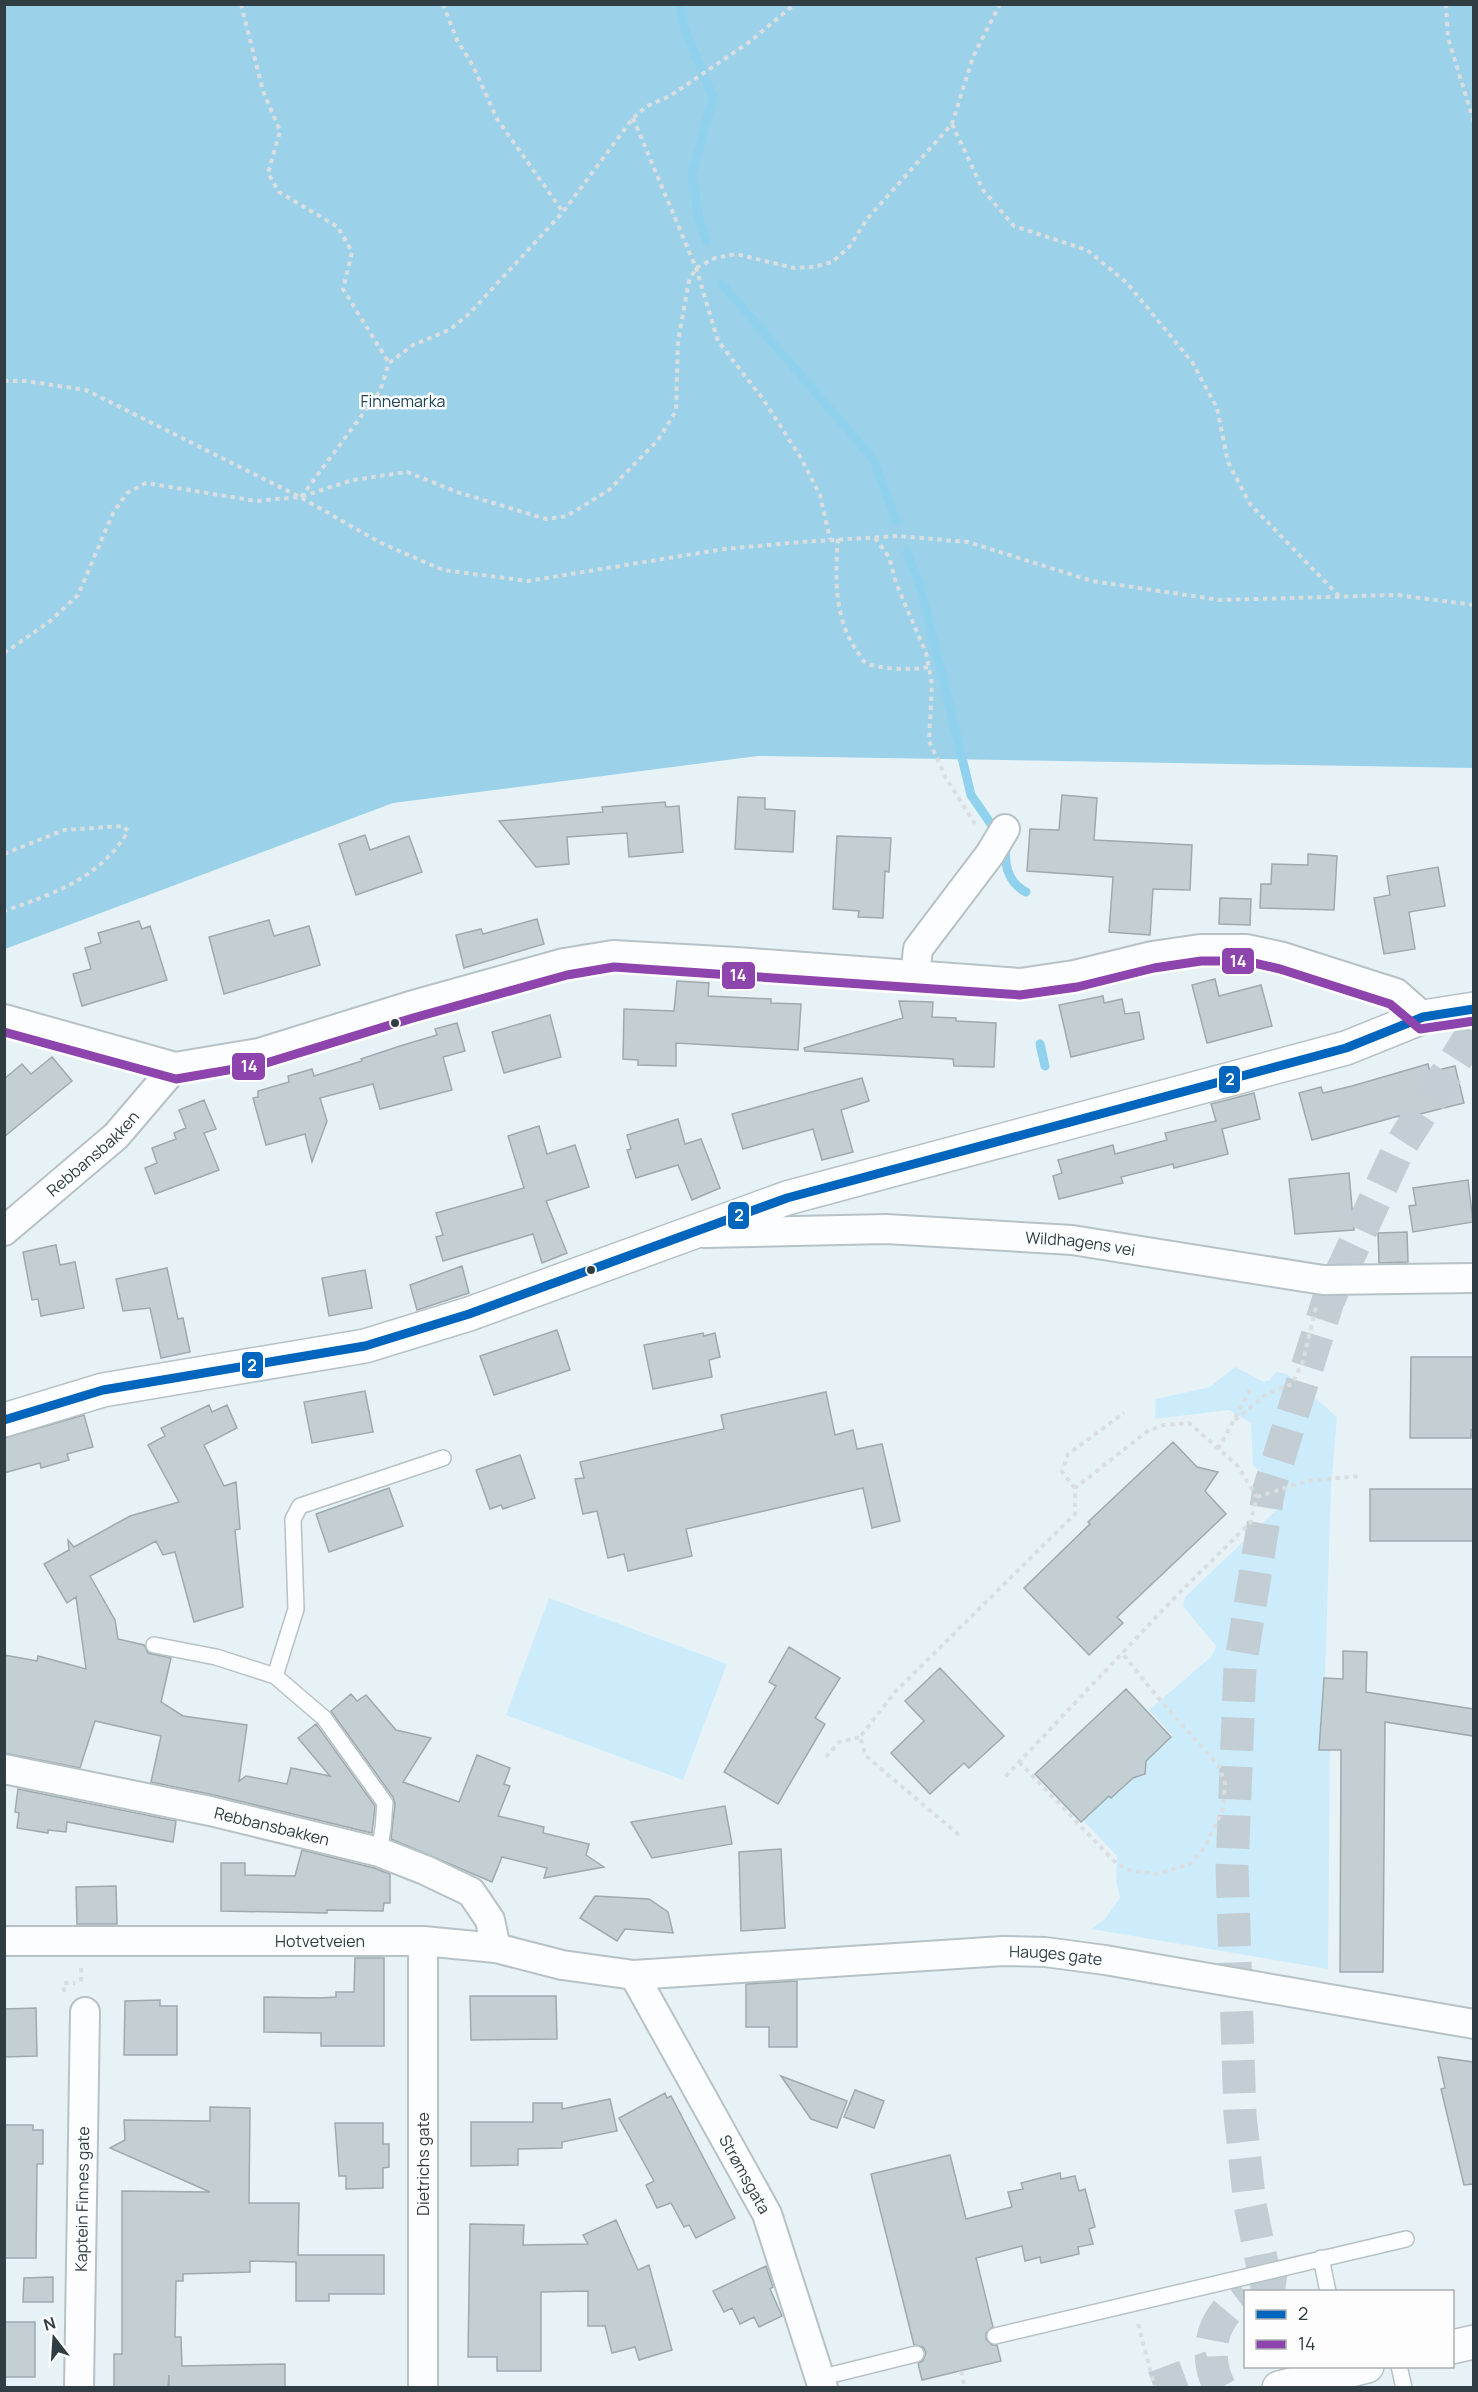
<svg xmlns="http://www.w3.org/2000/svg" width="1478" height="2392" viewBox="0 0 1478 2392" font-family="Manrope,sans-serif">
<style>
.green{fill:#cdecfb}
.forest{fill:#9bd2e9}
.lines{fill:none;stroke-linecap:round;stroke-linejoin:round}
.stream{stroke:#90d2ee;stroke-width:9}
.building{fill:#c4cfd4;stroke:#9fa9ae;stroke-width:1.5}
.primary-tunnel{stroke:#c2ced3;stroke-width:33;stroke-dasharray:33 16;stroke-linecap:butt}
.service-casing{stroke:#b7c2c7;stroke-width:18}
.minor-casing{stroke:#b7c2c7;stroke-width:32}
.tertiary-casing{stroke:#b7c2c7;stroke-width:36}
.secondary-casing{stroke:#b7c2c7;stroke-width:36}
.path{stroke:#dadee0;stroke-width:4;stroke-dasharray:4.5 4.5;stroke-linecap:butt}
.service{stroke:#fbfdfe;stroke-width:15}
.minor{stroke:#fbfdfe;stroke-width:28}
.tertiary{stroke:#fbfdfe;stroke-width:33}
.secondary{stroke:#fbfdfe;stroke-width:33}
.bus-1-casing{stroke:#fdfdfd;stroke-width:14}
.bus-2-casing{stroke:#fdfdfd;stroke-width:14}
.bus-1{stroke:#0065bd;stroke-width:9}
.bus-2{stroke:#8e44ad;stroke-width:9}
.bus-dot{fill:#303d43;stroke:#fdfdfd;stroke-width:2}
.labels{text-anchor:middle;stroke-width:5;stroke-linejoin:round;paint-order:stroke}
.park-label{font-size:16px;fill:#1d4555;stroke:#fdfdfd}
.street-label{font-size:16px;fill:#303d43;stroke:#fdfdfd}
.line-badge{stroke:#fdfdfd;stroke-width:2}
.badge-label{font-size:16px;text-anchor:middle;font-weight:bold;fill:#fff}
</style>
<rect width="100%" height="100%" fill="#e7f2f7"/>
<path class="green" d="M 1235,1367 L 1264,1382 L 1270,1380 L 1276,1372 L 1287,1374 L 1337,1417 L 1331,1489 L 1325,1678 L 1323,1678 L 1319,1749 L 1330,1751 L 1328,1969 L 1091,1929 L 1105,1919 L 1120,1898 L 1116,1880 L 1117,1856 L 1083,1820 L 1109,1796 L 1112,1798 L 1136,1776 L 1143,1774 L 1142,1764 L 1172,1735 L 1149,1710 L 1212,1656 L 1216,1646 L 1183,1606 L 1185,1597 L 1285,1502 L 1265,1475 L 1253,1466 L 1251,1423 L 1229,1410 L 1155,1419 L 1156,1399 L 1210,1387 Z
M 549,1598 L 727,1664 L 683,1780 L 506,1715 Z"/>
<path class="forest" d="M 5,4 L 1473,5 L 1473,768 L 758,756 L 393,803 L 5,949 Z"/>
<g class="lines">
<path class="stream" d="M 680,4 L 684,27 L 713,98 L 692,174 L 699,218 L 706,240
M 722,284 L 874,460 L 896,521
M 907,552 L 921,588 L 971,795 L 991,824
M 1006,848 C 1004,866 1009,883 1026,892
M 1040,1044 L 1045,1066"/>
</g>
<path class="building" d="M 1062,795 L 1097,798 L 1094,840 L 1192,845 L 1190,890 L 1153,889 L 1150,935 L 1109,932 L 1113,877 L 1027,871 L 1030,829 L 1059,830 Z
M 738,797 L 765,798 L 765,809 L 795,811 L 793,852 L 735,849 Z
M 665,802 L 666,807 L 679,806 L 683,852 L 629,857 L 627,833 L 567,837 L 569,864 L 536,867 L 499,821 L 603,812 L 602,807 Z
M 365,835 L 370,850 L 409,836 L 422,872 L 356,895 L 339,844 Z
M 837,836 L 891,838 L 889,872 L 885,871 L 883,918 L 858,917 L 859,911 L 833,909 Z
M 1308,854 L 1337,856 L 1334,910 L 1260,908 L 1261,884 L 1271,884 L 1272,864 L 1308,865 Z
M 1438,867 L 1445,906 L 1409,912 L 1415,949 L 1384,954 L 1374,898 L 1390,895 L 1387,876 Z
M 1220,898 L 1251,899 L 1250,925 L 1219,924 Z
M 537,919 L 544,944 L 464,968 L 456,935 L 481,929 L 483,934 Z
M 269,920 L 274,936 L 309,926 L 320,965 L 224,994 L 209,937 Z
M 139,921 L 142,929 L 150,926 L 167,980 L 82,1006 L 73,974 L 91,969 L 85,948 L 101,943 L 98,933 Z
M 1215,979 L 1219,996 L 1261,985 L 1272,1026 L 1207,1043 L 1192,985 Z
M 677,981 L 709,983 L 708,996 L 771,999 L 771,1003 L 801,1004 L 798,1050 L 676,1043 L 676,1066 L 638,1065 L 638,1060 L 623,1059 L 624,1009 L 674,1011 Z
M 1103,996 L 1104,1003 L 1122,999 L 1125,1014 L 1139,1012 L 1144,1039 L 1071,1057 L 1059,1005 Z
M 899,1001 L 933,1002 L 932,1017 L 956,1018 L 956,1021 L 996,1023 L 994,1067 L 954,1066 L 953,1059 L 805,1051 L 804,1048 L 903,1018 Z
M 550,1015 L 561,1057 L 504,1073 L 492,1032 Z
M 457,1023 L 465,1051 L 443,1057 L 452,1090 L 380,1109 L 373,1084 L 320,1098 L 327,1121 L 312,1162 L 305,1134 L 266,1145 L 253,1098 L 258,1097 L 258,1091 L 289,1082 L 288,1076 L 312,1069 L 314,1076 L 362,1061 L 361,1059 L 400,1046 L 437,1035 L 435,1029 Z
M 52,1057 L 72,1081 L 4,1137 L 4,1079 L 22,1064 L 31,1074 Z
M 1428,1064 L 1430,1072 L 1455,1066 L 1464,1103 L 1400,1119 L 1399,1116 L 1312,1140 L 1299,1093 L 1321,1087 L 1323,1093 L 1352,1086 Z
M 862,1078 L 869,1101 L 841,1110 L 853,1152 L 822,1160 L 813,1129 L 743,1149 L 732,1114 Z
M 1254,1093 L 1260,1119 L 1222,1129 L 1228,1154 L 1174,1168 L 1173,1164 L 1121,1177 L 1123,1183 L 1059,1199 L 1053,1176 L 1062,1173 L 1058,1160 L 1113,1145 L 1115,1154 L 1167,1140 L 1165,1133 L 1216,1121 L 1211,1104 Z
M 204,1100 L 216,1129 L 204,1133 L 219,1170 L 155,1194 L 145,1168 L 157,1163 L 152,1148 L 176,1139 L 174,1133 L 186,1128 L 179,1110 Z
M 678,1119 L 685,1144 L 701,1139 L 720,1188 L 692,1200 L 678,1165 L 636,1178 L 627,1150 L 631,1149 L 627,1135 Z
M 539,1126 L 547,1154 L 575,1145 L 589,1187 L 546,1201 L 567,1253 L 542,1263 L 533,1234 L 443,1261 L 436,1237 L 443,1235 L 436,1213 L 524,1188 L 508,1136 Z
M 1349,1173 L 1354,1230 L 1295,1234 L 1289,1179 Z
M 1468,1180 L 1473,1222 L 1413,1232 L 1409,1206 L 1416,1205 L 1413,1188 Z
M 1407,1232 L 1408,1262 L 1379,1263 L 1378,1233 Z
M 56,1245 L 60,1265 L 75,1262 L 84,1308 L 41,1316 L 38,1299 L 32,1300 L 23,1252 Z
M 462,1266 L 469,1293 L 417,1310 L 410,1285 Z
M 167,1268 L 178,1319 L 183,1318 L 190,1352 L 161,1358 L 150,1308 L 123,1311 L 116,1279 Z
M 365,1270 L 372,1308 L 329,1316 L 322,1278 Z
M 557,1330 L 570,1370 L 494,1395 L 480,1356 Z
M 703,1333 L 704,1336 L 715,1333 L 720,1357 L 709,1360 L 712,1377 L 653,1389 L 644,1345 Z
M 1411,1357 L 1473,1357 L 1473,1430 L 1471,1430 L 1471,1438 L 1410,1438 Z
M 365,1391 L 373,1432 L 312,1443 L 304,1402 Z
M 826,1392 L 835,1435 L 853,1430 L 857,1449 L 882,1444 L 900,1521 L 872,1528 L 863,1488 L 686,1529 L 692,1556 L 628,1571 L 624,1554 L 608,1558 L 597,1511 L 583,1514 L 575,1479 L 584,1478 L 580,1462 L 724,1429 L 721,1415 Z
M 209,1405 L 212,1412 L 227,1405 L 237,1428 L 204,1445 L 224,1486 L 236,1482 L 240,1529 L 235,1530 L 243,1607 L 194,1622 L 175,1552 L 163,1555 L 156,1541 L 90,1576 L 115,1620 L 118,1639 L 144,1645 L 148,1653 L 171,1658 L 161,1702 L 183,1716 L 247,1725 L 239,1781 L 246,1776 L 287,1784 L 291,1768 L 330,1776 L 298,1738 L 316,1724 L 375,1806 L 372,1833 L 214,1795 L 151,1782 L 161,1736 L 95,1721 L 80,1768 L 4,1753 L 4,1655 L 37,1661 L 38,1656 L 86,1669 L 76,1597 L 67,1603 L 44,1564 L 69,1550 L 68,1540 L 74,1547 L 130,1516 L 179,1502 L 148,1445 L 165,1436 L 161,1428 Z
M 84,1415 L 93,1447 L 67,1454 L 69,1460 L 41,1468 L 40,1463 L 4,1473 L 4,1438 Z
M 1173,1442 L 1197,1467 L 1218,1472 L 1205,1491 L 1226,1514 L 1117,1617 L 1123,1623 L 1089,1655 L 1024,1588 L 1090,1524 L 1088,1522 Z
M 520,1455 L 535,1498 L 503,1509 L 501,1505 L 490,1509 L 476,1470 Z
M 389,1488 L 403,1526 L 329,1552 L 316,1514 Z
M 1370,1489 L 1473,1489 L 1473,1541 L 1370,1541 Z
M 789,1647 L 840,1678 L 815,1718 L 825,1724 L 778,1804 L 724,1772 L 776,1686 L 769,1682 Z
M 1343,1651 L 1367,1652 L 1366,1692 L 1473,1709 L 1473,1736 L 1385,1722 L 1383,1972 L 1340,1972 L 1341,1750 L 1319,1750 L 1324,1678 L 1343,1679 Z
M 940,1668 L 1004,1736 L 969,1768 L 964,1763 L 930,1794 L 891,1753 L 924,1721 L 905,1701 Z
M 1126,1689 L 1171,1737 L 1146,1761 L 1145,1774 L 1133,1778 L 1111,1798 L 1109,1796 L 1081,1822 L 1035,1774 Z
M 351,1694 L 357,1701 L 366,1695 L 396,1730 L 431,1738 L 403,1782 L 459,1802 L 477,1755 L 510,1768 L 504,1784 L 510,1786 L 498,1816 L 544,1827 L 543,1833 L 589,1844 L 586,1855 L 604,1867 L 544,1878 L 547,1868 L 502,1857 L 492,1882 L 391,1839 L 395,1804 L 393,1797 L 331,1711 Z
M 18,1789 L 176,1821 L 173,1842 L 67,1822 L 66,1832 L 48,1830 L 48,1833 L 17,1828 L 19,1813 L 15,1812 Z
M 725,1806 L 732,1844 L 652,1858 L 631,1822 Z
M 781,1849 L 785,1928 L 741,1931 L 739,1852 Z
M 302,1850 L 374,1868 L 390,1874 L 390,1903 L 384,1903 L 383,1911 L 327,1910 L 327,1913 L 221,1911 L 221,1863 L 245,1863 L 245,1875 L 295,1876 Z
M 116,1886 L 117,1924 L 77,1924 L 76,1887 Z
M 595,1896 L 649,1899 L 668,1912 L 673,1933 L 625,1929 L 617,1941 L 580,1918 Z
M 355,1958 L 384,1958 L 384,2046 L 321,2046 L 321,2033 L 264,2032 L 264,1997 L 320,1998 L 336,1997 L 336,1992 L 354,1992 Z
M 797,1981 L 797,2047 L 769,2047 L 769,2027 L 746,2027 L 746,1984 Z
M 470,1996 L 556,1996 L 557,2039 L 471,2040 Z
M 160,2000 L 160,2006 L 177,2006 L 177,2055 L 124,2055 L 125,2001 Z
M 36,2008 L 37,2056 L 4,2057 L 4,2009 Z
M 1438,2057 L 1473,2062 L 1473,2184 L 1464,2185 L 1441,2089 L 1445,2088 Z
M 781,2076 L 847,2101 L 837,2128 L 811,2119 Z
M 855,2090 L 884,2101 L 874,2128 L 844,2117 Z
M 665,2093 L 667,2098 L 671,2096 L 735,2218 L 696,2238 L 689,2225 L 684,2227 L 671,2203 L 657,2208 L 646,2185 L 654,2181 L 619,2118 Z
M 610,2099 L 617,2131 L 562,2142 L 562,2148 L 518,2149 L 518,2165 L 471,2166 L 471,2122 L 533,2122 L 533,2103 L 562,2103 L 562,2109 Z
M 210,2107 L 250,2108 L 249,2203 L 299,2203 L 298,2255 L 384,2255 L 384,2294 L 329,2294 L 329,2301 L 296,2301 L 296,2262 L 250,2261 L 250,2272 L 183,2274 L 183,2281 L 176,2281 L 175,2337 L 181,2337 L 182,2366 L 285,2364 L 285,2388 L 169,2388 L 169,2375 L 168,2388 L 114,2388 L 114,2354 L 122,2354 L 122,2191 L 210,2192 L 110,2148 L 125,2140 L 124,2120 L 210,2121 Z
M 335,2123 L 383,2123 L 383,2144 L 389,2144 L 389,2167 L 383,2168 L 383,2188 L 346,2189 L 346,2176 L 339,2176 Z
M 4,2125 L 33,2125 L 33,2130 L 43,2130 L 43,2164 L 37,2164 L 36,2258 L 4,2258 Z
M 950,2155 L 966,2219 L 1012,2207 L 1008,2192 L 1023,2189 L 1021,2183 L 1060,2173 L 1061,2179 L 1075,2176 L 1079,2191 L 1085,2189 L 1095,2227 L 1089,2229 L 1093,2244 L 1078,2247 L 1079,2254 L 1041,2263 L 1040,2257 L 1025,2261 L 1022,2246 L 976,2258 L 993,2327 L 986,2333 L 986,2339 L 992,2345 L 997,2345 L 1001,2361 L 922,2380 L 918,2363 L 923,2361 L 926,2352 L 923,2347 L 914,2345 L 871,2174 Z
M 616,2220 L 638,2270 L 649,2265 L 672,2350 L 639,2360 L 635,2347 L 612,2353 L 605,2326 L 588,2326 L 588,2291 L 541,2292 L 541,2371 L 497,2371 L 497,2357 L 468,2357 L 470,2224 L 524,2225 L 523,2245 L 588,2244 L 583,2235 Z
M 766,2266 L 773,2287 L 770,2289 L 782,2316 L 759,2327 L 754,2317 L 740,2324 L 732,2308 L 724,2312 L 713,2291 Z
M 53,2277 L 53,2302 L 23,2302 L 24,2278 Z
M 4,2322 L 35,2322 L 35,2377 L 4,2377 Z"/>
<g class="lines">
<path class="primary-tunnel" d="M 1267,2287 L 1250,2205 L 1240,2115 L 1232,1868 L 1240,1667 L 1269,1489 L 1328,1301 L 1399,1148 L 1474,1031
M 1253,2292 C 1268,2287 1284,2285 1298,2292
M 1154,2388 L 1211,2367
M 1220,2388 C 1202,2354 1212,2314 1246,2295"/>
<g class="service-casing">
<path id="service" d="M 154,1645 L 216,1657 L 275,1676 L 324,1718 L 385,1803 L 383,1828 L 379,1852
M 275,1676 L 296,1609 L 293,1519 L 300,1506 L 443,1458
M 1321,2258 L 1328,2292
M 995,2336 L 1406,2239
M 1399,2366 L 1404,2388
M 819,2378 L 916,2354"/>
</g>
<g class="minor-casing">
<g id="minor">
<path d="M 915,976 L 918,949 L 990,854 L 1005,829"/>
<path d="M 4,1019 L 175,1067 L 259,1053 L 410,1006 L 564,963 L 613,955 L 737,962 L 1020,983 L 1074,975 L 1152,956 L 1200,949 L 1246,949 L 1283,957 L 1396,993 L 1423,1017"/>
<path id="s1" d="M 4,1231 L 116,1136 L 175,1067"/>
<path id="s2" d="M 705,1233 L 886,1229 L 1072,1240 L 1323,1280 L 1474,1278"/>
<path id="s3" d="M 4,1769 L 210,1811 L 379,1852 L 425,1870 L 471,1892 L 490,1920 L 496,1948"/>
<path id="s4" d="M 4,1941 L 423,1941 L 496,1948 L 562,1965 L 634,1975 L 1003,1951 L 1045,1952 L 1105,1960 L 1474,2024"/>
<path id="s5" d="M 634,1975 L 767,2214 L 823,2388"/>
<path id="s6" d="M 79,2388 L 85,2012"/>
<path d="M 423,2388 L 423,1941"/>
</g>
</g>
<g class="tertiary-casing">
<path id="tertiary" d="M 1452,2347 L 1474,2342
M 1279,2388 L 1367,2366"/>
</g>
<g class="secondary-casing">
<path id="secondary" d="M 4,1420 L 103,1390 L 365,1346 L 469,1314 L 787,1198 L 1346,1048 L 1423,1017 L 1474,1009"/>
</g>
<path class="path" d="M 241,4 L 263,91 L 280,131 L 268,173 L 279,192 L 338,227 L 352,252 L 343,289 L 389,363
M 443,4 L 457,40 L 473,66 L 497,119 L 563,212
M 1446,4 L 1448,38 L 1474,122
M 633,118 L 696,268 L 718,341 L 763,399 L 801,458 L 820,495 L 830,539
M 952,124 L 983,190 L 1014,226 L 1087,250 L 1127,283 L 1192,362 L 1217,408 L 1228,462 L 1250,504 L 1339,596
M 4,381 L 25,381 L 86,390 L 300,497 L 381,543 L 443,570 L 528,581 L 724,549 L 801,542 L 898,536 L 968,542 L 1092,581 L 1220,600 L 1397,595 L 1474,605
M 301,497 L 380,391 L 389,363 L 413,345 L 449,330 L 469,314 L 563,212 L 633,118 L 647,106 L 670,96 L 748,43 L 795,4
M 875,538 L 889,557 L 896,583 L 926,653 L 932,684 L 929,741 L 946,778 L 975,824
M 838,539 C 835,576 834,619 857,651 C 859,654 862,660 865,662 C 877,670 915,670 929,667
M 4,653 L 49,622 L 78,595 L 113,513 L 127,493 L 146,483 L 256,501 L 300,497 L 353,480 L 407,472 L 457,492 L 546,519 L 567,516 L 609,490 L 658,440 L 676,411 L 678,341 L 689,281 L 696,268 L 715,258 L 736,254 L 794,268 L 814,267 L 832,262 L 850,246 L 867,219 L 952,124 L 973,57 L 1000,4
M 4,854 L 64,830 L 123,826 L 128,831 C 101,878 53,894 4,911
M 1235,1420 L 1268,1393 L 1292,1384 L 1303,1361 L 1316,1307
M 1218,1449 L 1251,1388
M 1075,1488 L 1062,1472 L 1068,1454 L 1124,1413
M 1257,1497 L 1307,1481 L 1359,1476
M 826,1757 L 839,1742 L 860,1737
M 1019,1762 L 1116,1863 L 1129,1870 L 1156,1874 L 1190,1864 L 1205,1847 L 1223,1809 L 1225,1784 L 1219,1766 L 1160,1700 L 1122,1653
M 959,1835 L 866,1756 L 860,1737 L 895,1692 L 1075,1514 L 1075,1488 L 1149,1430 L 1164,1425 L 1189,1423 L 1237,1465 L 1257,1497 L 1250,1523 L 1179,1593 L 1004,1778
M 81,1968 L 81,1983
M 64,1992 L 64,1983 L 75,1983
M 1138,2324 L 1155,2388
M 961,2371 L 965,2388"/>
<use href="#service" class="service"/>
<use href="#minor" class="minor"/>
<use href="#tertiary" class="tertiary"/>
<use href="#secondary" class="secondary"/>
<g class="bus-1-casing">
<path id="bus-1" d="M 4,1420 L 103,1390 L 365,1346 L 469,1314 L 787,1198 L 1346,1048 L 1423,1017 L 1474,1009"/>
</g>
<g class="bus-2-casing">
<path id="bus-2" d="M 4,1032 L 176,1079 L 263,1064 L 413,1018 L 567,975 L 614,967 L 1020,995 L 1077,987 L 1154,968 L 1201,961 L 1245,961 L 1280,969 L 1390,1004 L 1420,1029 L 1474,1021"/>
</g>
<use href="#bus-1" class="bus-1"/>
<use href="#bus-2" class="bus-2"/>
</g>
<g class="bus-dot">
<circle cx="395" cy="1023" r="5"/>
<circle cx="591" cy="1270" r="5"/>
</g>
<g class="labels">
<g class="park-label">
<text x="403" y="407">Finnemarka</text>
</g>
<g class="street-label">
<text dy="6" stroke="none"><textPath href="#s1" startOffset="118">Rebbansbakken</textPath></text>
<text dy="6" stroke="none"><textPath href="#s2" startOffset="376">Wildhagens vei</textPath></text>
<text dy="6" stroke="none"><textPath href="#s3" startOffset="274">Rebbansbakken</textPath></text>
<text dy="6" stroke="none"><textPath href="#s4" startOffset="316">Hotvetveien</textPath></text>
<text dy="6" stroke="none"><textPath href="#s4" startOffset="1056">Hauges gate</textPath></text>
<text transform="translate(423 2164) rotate(-90)" y="6">Dietrichs gate</text>
<text dy="6" stroke="none"><textPath href="#s5" startOffset="228">Strømsgata</textPath></text>
<text dy="6" stroke="none"><textPath href="#s6" startOffset="189">Kaptein Finnes gate</textPath></text>
</g>
</g>
<g class="line-badge">
<rect x="1221" y="947" width="34" height="28" rx="6" fill="#8e44ad"/>
<rect x="721" y="961" width="35" height="29" rx="6" fill="#8e44ad"/>
<rect x="231" y="1052" width="35" height="29" rx="6" fill="#8e44ad"/>
<rect x="1218" y="1065" width="23" height="29" rx="6" fill="#0065bd"/>
<rect x="727" y="1201" width="23" height="29" rx="6" fill="#0065bd"/>
<rect x="241" y="1351" width="23" height="28" rx="6" fill="#0065bd"/>
</g>
<g class="badge-label">
<text x="1238" y="967">14</text>
<text x="738" y="981">14</text>
<text x="249" y="1072">14</text>
<text x="1230" y="1085">2</text>
<text x="739" y="1221">2</text>
<text x="252" y="1371">2</text>
</g>
<rect width="1478" height="2392" fill="none" stroke="#303d43" stroke-width="12"/>
<rect x="1244" y="2290" width="210" height="78" fill="#fdfdfd" stroke="#abb0b3" stroke-width="1.5"/>
<rect x="1256" y="2310" width="30" height="9" fill="#0065bd" stroke="#abb0b3" stroke-width="1.5"/>
<text x="1298" y="2320" font-size="18" fill="#303d43">2</text>
<rect x="1256" y="2340" width="30" height="9" fill="#8e44ad" stroke="#abb0b3" stroke-width="1.5"/>
<text x="1298" y="2350" font-size="18" fill="#303d43">14</text>
<g transform="translate(54 2338) rotate(343)" stroke="#fdfdfd" stroke-width="4.5" paint-order="stroke">
<path d="M0-4.5L10 22L0 15L-10 22Z" fill="#303d43"/>
<text y="-9" font-size="16" font-weight="bold" text-anchor="middle" fill="#303d43">N</text>
</g>
</svg>
